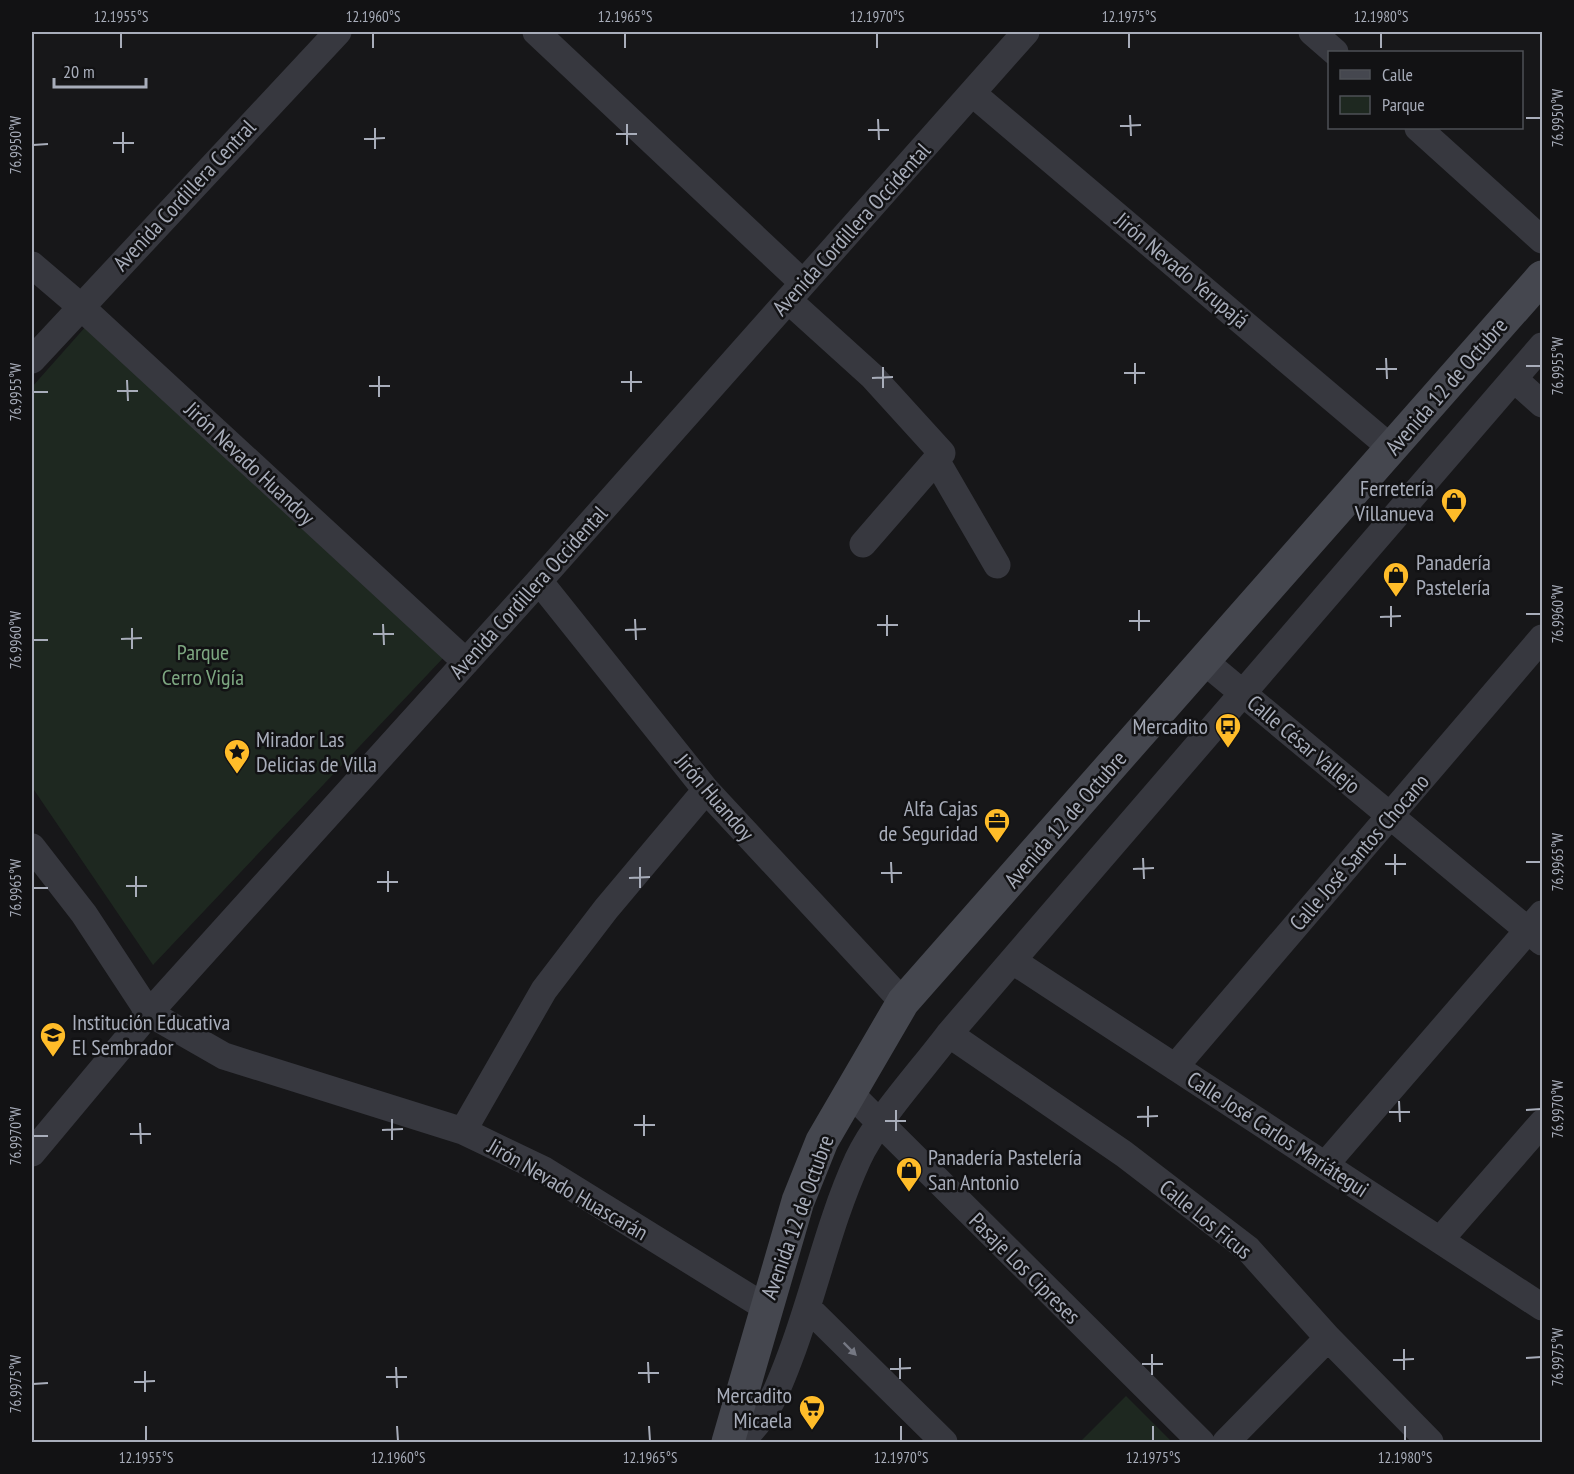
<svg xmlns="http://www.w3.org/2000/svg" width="1574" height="1474" viewBox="0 0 1574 1474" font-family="'PT Sans Narrow',sans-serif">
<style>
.green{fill:#1e2820}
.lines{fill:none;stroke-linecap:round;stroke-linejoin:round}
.street{stroke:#37383f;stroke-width:27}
.secondary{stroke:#45474f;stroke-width:33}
.oneway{fill:#757883}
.ticks{fill:none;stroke:#a8adba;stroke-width:2}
.labels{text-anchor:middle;stroke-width:5;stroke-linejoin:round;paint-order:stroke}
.street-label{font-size:22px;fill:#a8adba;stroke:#121214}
.poi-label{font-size:22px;fill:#a8adba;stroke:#121214;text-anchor:end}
.park-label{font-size:22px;fill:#7da781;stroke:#121214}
.neatline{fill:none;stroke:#a8adba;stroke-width:2}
.ticks-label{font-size:15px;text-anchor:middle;fill:#a8adba}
</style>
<rect width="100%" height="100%" fill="#171719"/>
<path class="green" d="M 87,325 L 445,656 L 153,965 L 32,787 L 32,387 Z
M 1126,1396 L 1172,1442 L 1080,1442 Z"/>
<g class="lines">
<path class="street" d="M 536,32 L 803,283
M 1312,32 L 1335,52
M 972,93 L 1391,448
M 1418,128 L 1542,240
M 32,265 L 80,306 L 466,662
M 788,300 L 872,376 L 942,453 L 863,544
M 32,360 L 338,32
M 1514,379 L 1542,404
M 936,460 L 997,565
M 539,581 L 706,790 L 903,1002
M 1204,661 L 1542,942
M 32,847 L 84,914 L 149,1013 L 224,1056 L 463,1131 L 544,1170 L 765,1307
M 1013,961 L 1542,1307
M 949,1034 L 1124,1154 L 1248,1249 L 1328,1338 L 1430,1442
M 1175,1067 L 1542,638
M 849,1092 L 1201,1442
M 463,1131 L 544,990 L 606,909 L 706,790
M 32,1153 L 149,1013 L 539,581 L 1026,32
M 1325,1165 L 1542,914
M 1440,1240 L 1542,1123
M 808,1308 L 944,1442
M 740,1442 C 769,1416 780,1384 793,1349 C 816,1286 830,1220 858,1159 C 876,1120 922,1070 949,1034 L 1542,346
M 1226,1442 L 1328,1338"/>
<path class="secondary" d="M 728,1442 L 798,1201 L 822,1141 L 903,1002 L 1542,277"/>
</g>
<defs><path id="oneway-solid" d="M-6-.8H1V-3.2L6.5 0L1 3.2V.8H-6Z" transform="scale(1.5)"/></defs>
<use class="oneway" href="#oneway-solid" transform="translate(850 1349) rotate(45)"/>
<path class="ticks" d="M 121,33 L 121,48M 373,33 L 373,48M 625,33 L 625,48M 877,33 L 877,48M 1129,33 L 1129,48M 1381,33 L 1381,48M 1130,115 L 1131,136M 1526,118 L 1541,118M 878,119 L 879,140M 627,124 L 627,145M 1120,126 L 1141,125M 375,128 L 375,149M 868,130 L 889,130M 123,132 L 123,153M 616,134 L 637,134M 364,139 L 385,138M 113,143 L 134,143M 33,145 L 48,144M 1386,358 L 1387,379M 1135,363 L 1135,384M 1526,366 L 1541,366M 883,367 L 883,388M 1376,369 L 1397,369M 631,371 L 631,392M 1124,373 L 1145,373M 379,376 L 379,397M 872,378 L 893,377M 127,380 L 128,401M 621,382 L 642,382M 369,386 L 390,386M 117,391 L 138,391M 33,392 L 48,392M 1391,606 L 1391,627M 1139,610 L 1139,631M 1526,614 L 1541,614M 887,615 L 887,636M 1380,617 L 1401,616M 635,619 L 636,640M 1129,621 L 1150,621M 383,624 L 384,645M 877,625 L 898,625M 132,628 L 132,649M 625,630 L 646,629M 373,634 L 394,634M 121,639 L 142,638M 33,640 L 48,640M 1395,854 L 1395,875M 1143,858 L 1144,879M 891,862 L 892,883M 1526,862 L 1541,862M 1385,864 L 1406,864M 640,867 L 640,888M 1133,869 L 1154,868M 388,871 L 388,892M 881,873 L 902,873M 136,876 L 136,897M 629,878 L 650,877M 377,882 L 398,882M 126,886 L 147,886M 33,888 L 48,888M 1399,1101 L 1400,1122M 1148,1106 L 1148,1127M 896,1110 L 896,1131M 1526,1110 L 1541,1109M 1389,1112 L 1410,1112M 644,1115 L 644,1136M 1137,1117 L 1158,1116M 392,1119 L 392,1140M 885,1121 L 906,1121M 140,1123 L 141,1144M 634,1125 L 655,1125M 382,1130 L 403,1129M 130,1134 L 151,1134M 33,1136 L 48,1136M 1404,1349 L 1404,1370M 1152,1354 L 1152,1375M 900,1358 L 900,1379M 1526,1358 L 1541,1357M 1393,1360 L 1414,1359M 648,1362 L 649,1383M 1142,1364 L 1163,1364M 396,1367 L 397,1388M 890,1369 L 911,1368M 145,1371 L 145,1392M 638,1373 L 659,1373M 386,1377 L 407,1377M 134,1382 L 155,1381M 33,1384 L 48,1383M 146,1426 L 146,1441M 397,1426 L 398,1441M 649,1426 L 650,1441M 901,1426 L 901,1441M 1153,1426 L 1153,1441M 1405,1426 L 1405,1441"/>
<defs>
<g id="shop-pin" transform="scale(1.35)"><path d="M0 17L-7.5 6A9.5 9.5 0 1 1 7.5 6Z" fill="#ffbc29" stroke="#121214"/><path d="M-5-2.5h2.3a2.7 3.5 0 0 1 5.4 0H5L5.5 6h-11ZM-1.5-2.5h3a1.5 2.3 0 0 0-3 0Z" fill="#111"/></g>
<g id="bus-pin" transform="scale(1.35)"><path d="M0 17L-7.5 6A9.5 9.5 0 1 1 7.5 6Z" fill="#ffbc29" stroke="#121214"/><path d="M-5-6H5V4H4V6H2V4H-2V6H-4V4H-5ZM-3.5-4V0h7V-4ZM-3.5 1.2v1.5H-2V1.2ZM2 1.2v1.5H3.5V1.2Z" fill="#111"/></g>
<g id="sight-pin" transform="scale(1.35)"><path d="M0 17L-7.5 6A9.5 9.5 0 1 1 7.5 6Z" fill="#ffbc29" stroke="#121214"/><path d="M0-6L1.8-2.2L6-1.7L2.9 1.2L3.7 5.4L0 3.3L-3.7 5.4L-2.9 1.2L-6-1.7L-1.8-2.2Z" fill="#111"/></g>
<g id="office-pin" transform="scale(1.35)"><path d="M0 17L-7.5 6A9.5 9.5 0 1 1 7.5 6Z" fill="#ffbc29" stroke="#121214"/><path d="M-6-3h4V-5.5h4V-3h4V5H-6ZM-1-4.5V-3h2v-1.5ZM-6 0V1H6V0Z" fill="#111"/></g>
<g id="school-pin" transform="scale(1.35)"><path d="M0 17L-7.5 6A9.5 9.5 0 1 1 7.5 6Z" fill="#ffbc29" stroke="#121214"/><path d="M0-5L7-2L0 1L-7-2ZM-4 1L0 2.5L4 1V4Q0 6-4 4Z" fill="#111"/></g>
<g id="supermarket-pin" transform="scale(1.35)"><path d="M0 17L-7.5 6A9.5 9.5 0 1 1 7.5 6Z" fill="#ffbc29" stroke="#121214"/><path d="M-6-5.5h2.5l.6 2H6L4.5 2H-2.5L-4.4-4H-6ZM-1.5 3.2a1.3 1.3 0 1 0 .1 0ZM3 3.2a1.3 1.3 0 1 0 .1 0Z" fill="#111"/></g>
</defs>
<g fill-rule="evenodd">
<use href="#shop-pin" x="1454" y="501"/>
<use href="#shop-pin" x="1396" y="575"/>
<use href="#bus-pin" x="1228" y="726"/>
<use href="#sight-pin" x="237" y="752"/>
<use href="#office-pin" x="997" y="821"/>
<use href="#school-pin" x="53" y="1035"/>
<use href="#shop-pin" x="909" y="1170"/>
<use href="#supermarket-pin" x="812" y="1408"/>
</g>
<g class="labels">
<g class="street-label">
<text transform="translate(184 195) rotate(-47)" y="8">Avenida Cordillera Central</text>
<text transform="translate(851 229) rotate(-48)" y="8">Avenida Cordillera Occidental</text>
<text transform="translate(1182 270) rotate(40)" y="8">Jirón Nevado Yerupajá</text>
<text transform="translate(1446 386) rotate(-49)" y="8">Avenida 12 de Octubre</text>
<text transform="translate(250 463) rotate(43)" y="8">Jirón Nevado Huandoy</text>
<text transform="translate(528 592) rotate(-48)" y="8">Avenida Cordillera Occidental</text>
<text transform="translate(1304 744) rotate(40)" y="8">Calle César Vallejo</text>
<text transform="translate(715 797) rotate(49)" y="8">Jirón Huandoy</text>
<text transform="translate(1065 819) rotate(-49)" y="8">Avenida 12 de Octubre</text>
<text transform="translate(1359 852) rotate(-49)" y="8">Calle José Santos Chocano</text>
<text transform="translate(1278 1134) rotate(33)" y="8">Calle José Carlos Mariátegui</text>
<text transform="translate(568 1189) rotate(30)" y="8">Jirón Nevado Huascarán</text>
<text transform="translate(797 1217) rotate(-70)" y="8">Avenida 12 de Octubre</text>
<text transform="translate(1206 1219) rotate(39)" y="8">Calle Los Ficus</text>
<text transform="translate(1025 1268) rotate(45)" y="8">Pasaje Los Cipreses</text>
</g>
<g class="poi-label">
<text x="1434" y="496">Ferretería<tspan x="1434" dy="25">Villanueva</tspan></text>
<text x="1416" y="570" text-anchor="start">Panadería<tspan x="1416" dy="25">Pastelería</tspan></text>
<text x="1208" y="734">Mercadito</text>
<text x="256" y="747" text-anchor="start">Mirador Las<tspan x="256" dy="25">Delicias de Villa</tspan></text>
<text x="978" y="816">Alfa Cajas<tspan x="978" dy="25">de Seguridad</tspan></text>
<text x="72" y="1030" text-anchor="start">Institución Educativa<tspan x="72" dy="25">El Sembrador</tspan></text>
<text x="928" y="1165" text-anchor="start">Panadería Pastelería<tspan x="928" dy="25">San Antonio</tspan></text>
<text x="792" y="1403">Mercadito<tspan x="792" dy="25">Micaela</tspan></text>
</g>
<g class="park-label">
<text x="203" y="660">Parque<tspan x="203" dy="25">Cerro Vigía</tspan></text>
</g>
</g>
<rect width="1574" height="1474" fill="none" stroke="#121214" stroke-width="66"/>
<rect x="1328" y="51" width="195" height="78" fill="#121214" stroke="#4e5056" stroke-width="1.5"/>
<rect x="1340" y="70" width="30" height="9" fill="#45474f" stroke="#4e5056" stroke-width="1.5"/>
<text x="1382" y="81" font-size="18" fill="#a8adba">Calle</text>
<rect x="1340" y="96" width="30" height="18" fill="#1e2820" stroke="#4e5056" stroke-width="1.5"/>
<text x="1382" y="111" font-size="18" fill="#a8adba">Parque</text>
<path d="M54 78v9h92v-9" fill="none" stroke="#a8adba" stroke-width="3"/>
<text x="63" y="78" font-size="18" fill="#a8adba" stroke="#121214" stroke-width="4.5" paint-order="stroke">20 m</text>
<rect x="33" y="33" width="1508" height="1408" class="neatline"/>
<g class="ticks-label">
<text x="121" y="22">12.1955°S</text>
<text x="373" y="22">12.1960°S</text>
<text x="625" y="22">12.1965°S</text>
<text x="877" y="22">12.1970°S</text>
<text x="1129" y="22">12.1975°S</text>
<text x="1381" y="22">12.1980°S</text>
<text transform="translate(1558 118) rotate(-90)" y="5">76.9950°W</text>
<text transform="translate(16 145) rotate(-90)" y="5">76.9950°W</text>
<text transform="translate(1558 366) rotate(-90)" y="5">76.9955°W</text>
<text transform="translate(16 392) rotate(-90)" y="5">76.9955°W</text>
<text transform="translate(1558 614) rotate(-90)" y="5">76.9960°W</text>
<text transform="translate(16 640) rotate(-90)" y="5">76.9960°W</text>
<text transform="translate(1558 862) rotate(-90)" y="5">76.9965°W</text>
<text transform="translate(16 888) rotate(-90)" y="5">76.9965°W</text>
<text transform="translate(1558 1109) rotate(-90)" y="5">76.9970°W</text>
<text transform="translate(16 1136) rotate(-90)" y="5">76.9970°W</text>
<text transform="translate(1558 1357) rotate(-90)" y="5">76.9975°W</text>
<text transform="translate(16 1384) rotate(-90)" y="5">76.9975°W</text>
<text x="146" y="1463">12.1955°S</text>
<text x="398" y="1463">12.1960°S</text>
<text x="650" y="1463">12.1965°S</text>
<text x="901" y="1463">12.1970°S</text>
<text x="1153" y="1463">12.1975°S</text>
<text x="1405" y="1463">12.1980°S</text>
</g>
</svg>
